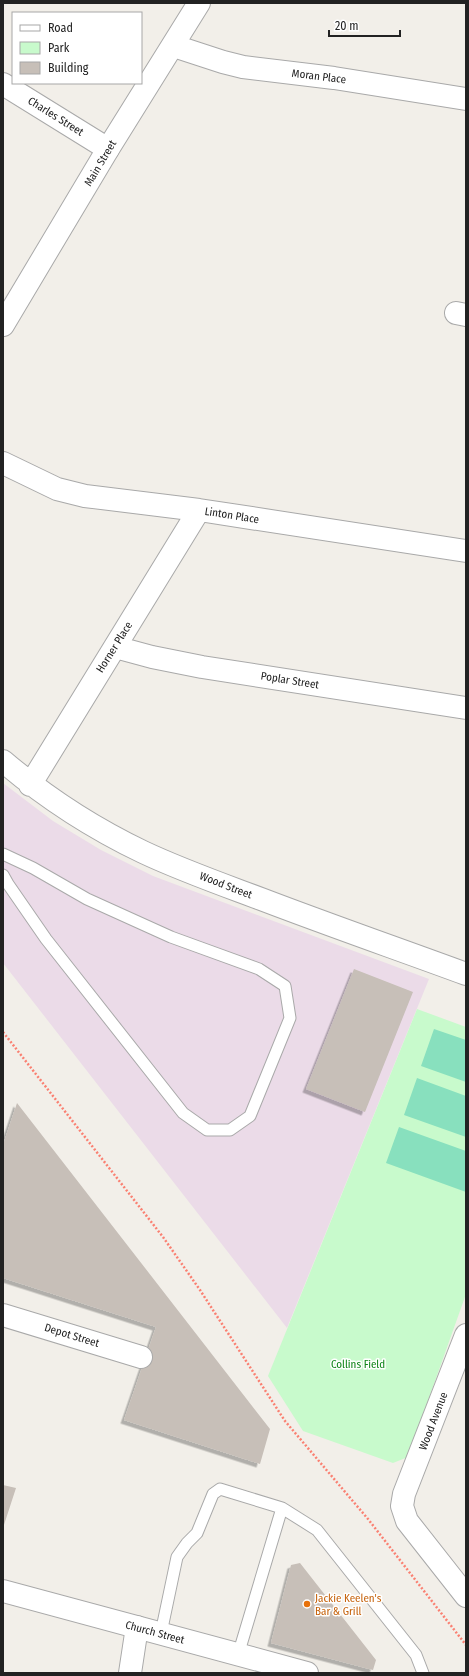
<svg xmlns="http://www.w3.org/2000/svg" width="469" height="1676" viewBox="0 0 469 1676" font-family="'Fira Sans Condensed',sans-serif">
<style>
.industrial{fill:#ebdbe8}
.park{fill:#c8facc}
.pitch{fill:#88e0be}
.building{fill:#c7bfb8;filter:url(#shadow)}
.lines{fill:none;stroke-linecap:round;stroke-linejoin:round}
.service-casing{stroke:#a9a9a9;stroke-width:13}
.minor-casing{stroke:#a9a9a9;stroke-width:24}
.tertiary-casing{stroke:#a9a9a9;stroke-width:24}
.path{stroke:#fa8072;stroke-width:2.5;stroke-dasharray:2 2;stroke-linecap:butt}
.service{stroke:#fff;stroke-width:11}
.minor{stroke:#fff;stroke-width:22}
.tertiary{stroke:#fff;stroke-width:22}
.food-dot{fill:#e8710a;stroke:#fff;stroke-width:1.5}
.labels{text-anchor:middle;stroke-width:3;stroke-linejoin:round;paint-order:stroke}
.street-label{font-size:11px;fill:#222;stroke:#fff}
.park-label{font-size:11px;fill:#0c8416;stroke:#fff}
.food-label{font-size:11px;fill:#c56008;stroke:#fff;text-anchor:start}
</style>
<defs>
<filter id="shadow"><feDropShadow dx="-3.5" dy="3.5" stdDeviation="0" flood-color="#0004"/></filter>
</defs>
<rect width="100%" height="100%" fill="#f2efe9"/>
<path class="industrial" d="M 3,783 L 53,821 L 101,850 L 153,876 L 429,979 L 287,1328 L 3,963 Z"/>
<path class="park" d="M 417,1009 L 466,1027 L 466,1294 L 408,1457 L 393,1463 L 303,1431 L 268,1376 Z"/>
<path class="pitch" d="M 434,1029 L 466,1040 L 466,1082 L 421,1066 Z
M 417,1078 L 466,1096 L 466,1137 L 404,1115 Z
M 399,1127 L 466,1151 L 466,1192 L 386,1163 Z"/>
<path class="building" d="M 354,969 L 413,992 L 365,1112 L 306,1089 Z
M 17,1103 L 270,1429 L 260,1464 L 124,1420 L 156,1327 L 3,1278 L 3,1145 Z
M 3,1485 L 16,1488 L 3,1528 Z
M 300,1563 L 376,1660 L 373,1670 L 271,1643 L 291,1565 Z"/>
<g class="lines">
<g class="service-casing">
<path id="service" d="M 3,854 L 33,868 L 87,899 L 171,937 L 259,969 L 285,986 L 290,1018 L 250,1116 L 230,1130 L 207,1130 L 183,1113 L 46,939 L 8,884 L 3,875
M 161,1633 L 177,1557 L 187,1543 L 197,1533 L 213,1494 L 220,1489 L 282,1508
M 238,1655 L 282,1508 L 317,1530 L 416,1655 L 423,1673"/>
</g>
<g class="minor-casing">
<path id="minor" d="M 174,46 L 223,62 L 243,67 L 334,78 L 466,99
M 3,84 L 108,149
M 456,313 L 466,315
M 3,463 L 57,489 L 85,496 L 199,510 L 466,551
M 115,647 L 152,657 L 202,667 L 466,708
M 3,761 C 45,797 93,828 143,852 C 181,870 221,884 261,899 C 329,925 398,949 466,974
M 30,785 L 199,510
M 3,1315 L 141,1357
M 466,1335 L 404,1494 L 402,1506 L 407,1521 L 466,1596
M 130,1673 L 137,1627"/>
</g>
<g class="tertiary-casing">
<path id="tertiary" d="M 3,325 L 108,149 L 199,3
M 3,1591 L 307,1673"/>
</g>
<path class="path" d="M 3,1032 L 163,1237 L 200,1290 L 285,1421 L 368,1519 L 466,1645"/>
<use href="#service" class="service"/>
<use href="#minor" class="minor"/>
<use href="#tertiary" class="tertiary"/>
</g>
<circle class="food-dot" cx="307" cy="1604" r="4"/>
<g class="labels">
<g class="street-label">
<text transform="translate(319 76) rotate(7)" y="4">Moran Place</text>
<text transform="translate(56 116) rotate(32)" y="4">Charles Street</text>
<text transform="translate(100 163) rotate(-59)" y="4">Main Street</text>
<text transform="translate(232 515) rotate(9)" y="4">Linton Place</text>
<text transform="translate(114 647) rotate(-58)" y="4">Horner Place</text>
<text transform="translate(290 680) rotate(9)" y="4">Poplar Street</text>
<text transform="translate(226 885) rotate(21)" y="4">Wood Street</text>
<text transform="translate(72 1335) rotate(17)" y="4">Depot Street</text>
<text transform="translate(433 1421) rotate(-69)" y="4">Wood Avenue</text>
<text transform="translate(155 1632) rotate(15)" y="4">Church Street</text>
</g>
<g class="park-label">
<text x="358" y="1368">Collins Field</text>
</g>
<g class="food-label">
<text x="315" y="1602">Jackie Keelen's<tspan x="315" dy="13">Bar &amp; Grill</tspan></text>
</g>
</g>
<rect width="469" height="1676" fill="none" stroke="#222222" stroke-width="8"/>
<rect x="12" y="12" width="130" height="72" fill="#ffffff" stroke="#a7a7a7"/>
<rect x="20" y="25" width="20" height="6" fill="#ffffff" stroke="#a7a7a7"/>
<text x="48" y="32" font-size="12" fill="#222222">Road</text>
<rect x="20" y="42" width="20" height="12" fill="#c8facc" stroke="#a7a7a7"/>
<text x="48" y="52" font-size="12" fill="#222222">Park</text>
<rect x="20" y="62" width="20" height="12" fill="#c7bfb8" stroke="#a7a7a7"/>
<text x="48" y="72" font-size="12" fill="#222222">Building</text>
<path d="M329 30v6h71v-6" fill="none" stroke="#222222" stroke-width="2"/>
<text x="335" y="30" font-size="12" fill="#222222" stroke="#ffffff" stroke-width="3" paint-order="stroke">20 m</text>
</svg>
